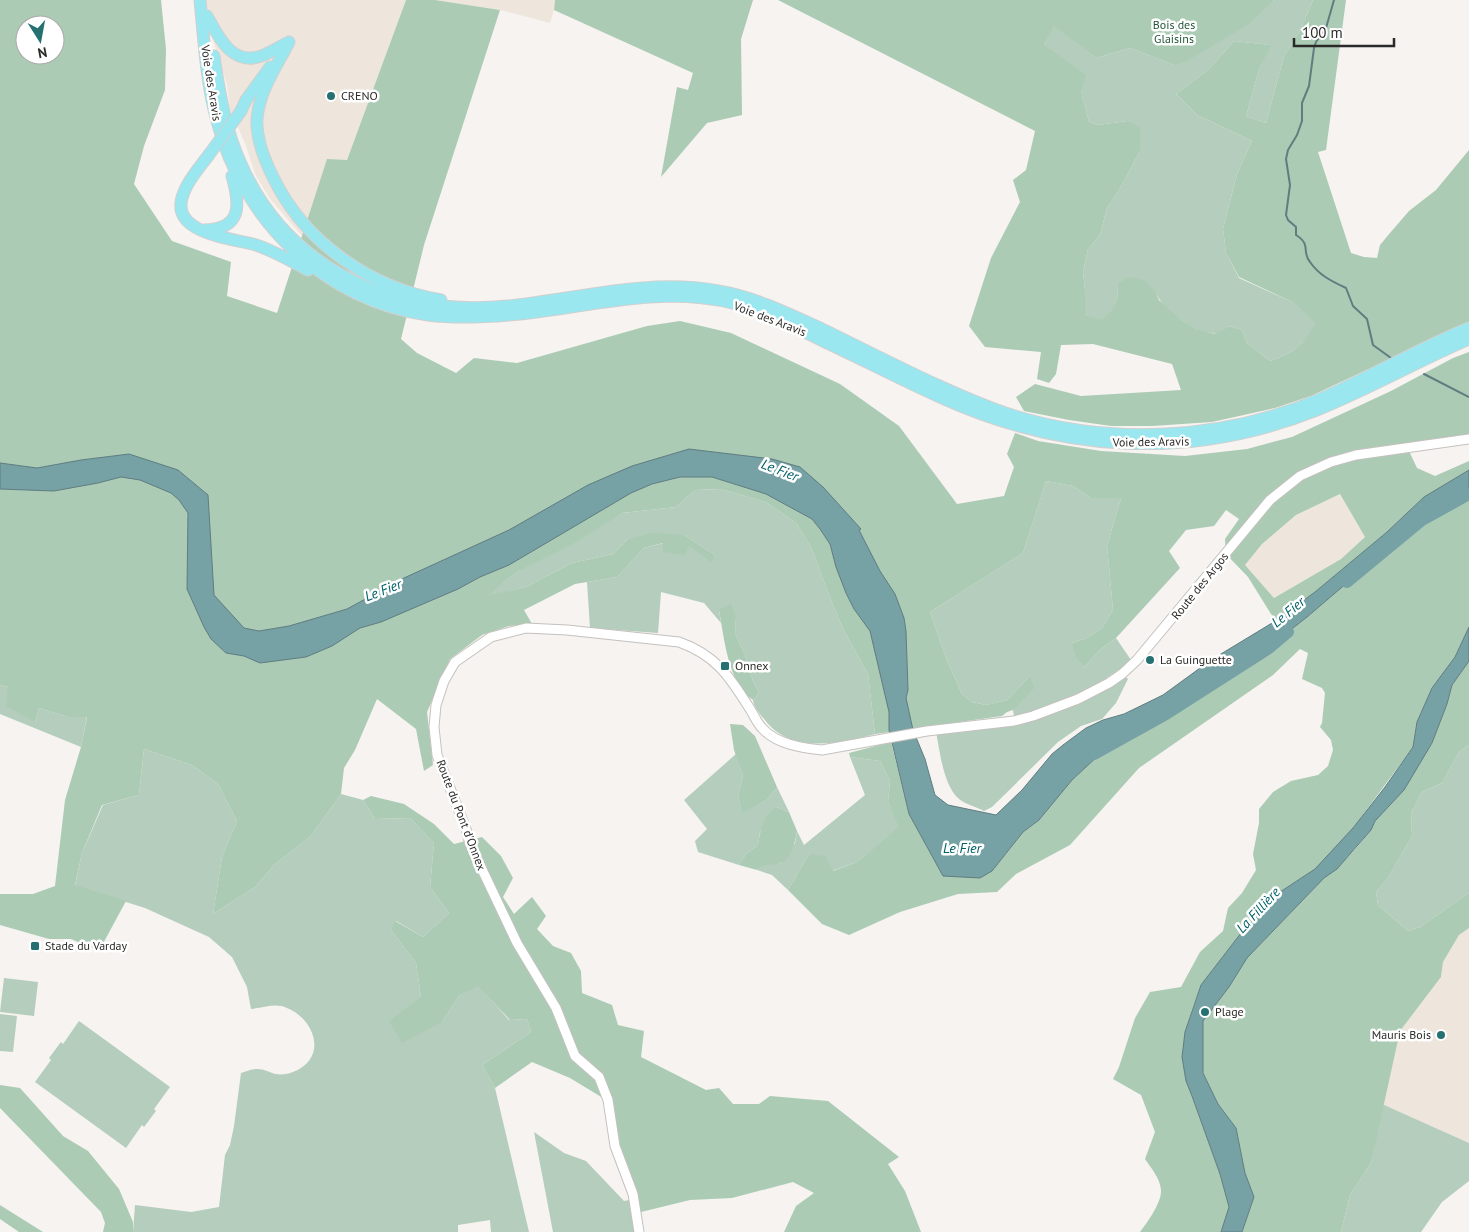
<svg xmlns="http://www.w3.org/2000/svg" width="1469" height="1232" viewBox="0 0 1469 1232" font-family="'PT Sans',sans-serif">
<style>
.built{fill:#eee6dd}
.green{fill:#b4cdbc}
.forest{fill:#abcbb5;fill-rule:evenodd}
.water{fill:#76a1a5;stroke:#607d80}
.lines{fill:none;stroke-linecap:round;stroke-linejoin:round}
.stream{stroke:#607d80;stroke-width:2}
.river{stroke:#76a1a5;stroke-width:12}
.tertiary-casing{stroke:#c4c1be;stroke-width:11}
.trunk-casing{stroke:#d0d0d0;stroke-width:13}
.tertiary{stroke:#fff;stroke-width:9}
.trunk{stroke:#9be7f0;stroke-width:11}
.trunk-bridge-casing{stroke:#d0d0d0;stroke-width:13;stroke-linecap:butt}
.trunk-bridge{stroke:#9be7f0;stroke-width:11}
.poi-dot{fill:#257070;stroke:#fff;stroke-width:2}
.labels{text-anchor:middle;stroke-width:5;stroke-linejoin:round;paint-order:stroke}
.park-label{font-size:12px;fill:#25593b;stroke:#fff}
.street-label{font-size:12px;fill:#2b2a28;stroke:#fff}
.poi-label{font-size:12px;fill:#2b2a28;stroke:#fff;text-anchor:start}
.water-label{font-size:14px;font-style:italic;fill:#006068;stroke:#fff}
</style>
<rect width="100%" height="100%" fill="#f6f3f0"/>
<path class="built" d="M 204,0 L 406,0 L 347,160 L 327,160 L 302,236 L 270,199 L 255,174 L 246,146 L 230,109 L 227,85 L 210,30 Z
M 435,0 L 555,0 L 554,10 L 550,23 L 500,10 Z
M 1340,494 L 1365,537 L 1341,559 L 1274,598 L 1245,565 L 1262,544 L 1296,515 Z
M 1469,928 L 1469,1143 L 1382,1104 L 1400,1031 L 1441,977 L 1443,962 L 1459,935 Z"/>
<path class="green" d="M 1275,0 L 1313,0 L 1300,31 L 1284,56 L 1266,123 L 1246,116 L 1259,70 L 1270,45 L 1234,41 L 1208,70 L 1176,94 L 1197,115 L 1252,141 L 1237,174 L 1223,229 L 1226,253 L 1239,278 L 1292,302 L 1317,323 C 1301,347 1297,351 1270,361 L 1247,343 L 1242,330 L 1229,326 L 1216,334 C 1209,332 1202,332 1196,329 C 1182,323 1162,307 1156,293 L 1118,283 C 1118,304 1117,306 1102,321 L 1085,315 L 1085,290 L 1083,272 L 1088,249 L 1100,235 L 1107,208 L 1118,192 L 1140,151 L 1127,121 L 1098,125 L 1089,122 L 1081,91 L 1044,45 L 1054,25 L 1096,58 L 1130,48 L 1174,65 L 1261,12 Z
M 1046,481 L 1073,486 L 1091,498 L 1121,498 L 1107,546 L 1113,610 L 1102,628 L 1087,638 L 1072,643 L 1084,667 L 1101,649 L 1116,638 L 1131,660 C 1098,688 1056,706 1014,717 L 1013,710 L 1030,676 L 1007,700 L 986,705 L 972,702 L 962,694 L 946,658 L 930,612 L 1023,553 Z
M 721,489 L 766,502 L 796,523 L 812,549 L 827,590 L 843,629 L 868,674 L 875,734 C 840,744 790,754 765,720 C 760,714 754,708 753,700 L 759,693 L 753,681 L 745,655 L 735,633 L 736,617 L 719,610 L 721,623 L 704,603 L 661,592 L 658,633 L 590,628 L 587,582 L 617,577 L 644,548 L 664,543 L 662,552 L 689,547 L 712,561 L 715,555 L 684,535 L 628,539 L 613,554 L 572,563 L 526,587 L 487,597 L 488,594 L 515,573 L 622,513 L 676,507 L 695,490 Z
M 1125,676 L 1128,679 L 1116,703 L 1102,719 L 1081,726 L 1058,742 L 992,807 L 984,811 C 977,807 965,804 959,799 C 943,785 940,751 936,732 L 968,728 L 992,729 L 1015,724 Z
M 0,685 L 8,687 L 35,722 L 39,708 L 68,717 L 87,716 L 81,747 L 0,714 Z
M 1469,745 L 1469,893 L 1420,927 L 1408,931 L 1378,905 L 1376,892 L 1388,878 L 1412,836 L 1411,813 L 1422,792 L 1442,783 L 1459,752 Z
M 144,749 L 192,765 L 218,784 L 237,821 L 222,857 L 213,914 L 255,887 L 275,864 L 310,837 L 341,794 L 363,800 L 375,819 L 410,818 L 434,843 L 430,887 L 449,913 L 423,937 L 396,921 L 391,930 L 416,963 L 421,997 L 442,1022 L 459,996 L 478,985 L 509,1020 L 527,1019 L 531,1032 L 482,1065 L 495,1088 L 529,1232 L 491,1232 L 490,1220 L 458,1225 L 458,1232 L 133,1232 L 135,1205 L 191,1212 L 219,1207 L 225,1155 L 230,1145 L 234,1126 L 241,1073 C 245,1072 251,1069 256,1069 C 271,1069 273,1079 293,1072 C 331,1057 313,1014 281,1006 C 273,1004 260,1008 251,1009 L 247,987 L 232,957 L 209,937 L 145,908 L 75,886 L 82,853 L 103,805 L 139,795 Z
M 736,754 L 743,776 L 738,796 L 742,812 L 767,800 L 777,787 L 789,812 L 776,807 L 760,832 L 758,845 L 746,854 L 739,865 L 698,852 L 695,841 L 707,829 L 684,800 Z
M 850,757 L 880,761 L 890,781 L 888,802 L 900,827 L 857,862 L 832,871 L 809,854 L 788,890 L 772,875 L 757,870 L 765,864 L 781,863 L 795,843 L 797,831 L 804,845 L 865,795 Z
M 4,978 L 38,982 L 34,1016 L 0,1012 Z
M 0,1014 L 17,1016 L 13,1052 L 0,1051 Z
M 79,1021 L 170,1087 L 154,1109 L 156,1111 L 144,1127 L 142,1125 L 126,1148 L 35,1082 L 51,1060 L 49,1058 L 61,1042 L 63,1044 Z
M 1382,1104 L 1469,1143 L 1469,1181 L 1442,1202 L 1421,1232 L 1341,1232 L 1350,1195 L 1371,1163 Z
M 534,1132 L 564,1153 L 586,1161 L 624,1201 L 634,1199 L 639,1232 L 553,1232 Z"/>
<path class="forest" d="M 0,0 L 161,0 L 166,49 L 165,90 L 144,146 L 134,184 L 172,241 L 231,262 L 227,296 L 277,313 L 327,159 L 347,160 L 406,0 L 435,0 L 500,10 L 424,245 L 401,339 L 417,353 L 456,373 L 474,358 L 517,363 L 647,326 L 680,321 L 731,333 L 840,384 L 899,426 L 957,504 L 1004,496 L 1014,467 L 1007,454 L 1015,433 L 1038,441 L 1101,451 L 1185,456 L 1247,449 L 1292,437 L 1391,391 L 1453,358 L 1469,352 L 1469,434 L 1442,439 L 1408,449 L 1417,468 L 1435,476 L 1469,461 L 1469,470 L 1424,497 L 1387,532 L 1315,592 L 1277,620 L 1271,614 L 1248,577 L 1226,554 L 1225,539 L 1239,519 L 1226,510 L 1214,526 L 1186,530 L 1169,551 L 1180,568 L 1116,638 L 1101,649 L 1084,667 L 1076,657 L 1072,643 L 1087,638 L 1102,628 L 1113,610 L 1107,546 L 1121,498 L 1091,498 L 1073,486 L 1046,481 L 1023,553 L 930,612 L 946,658 L 962,694 L 972,702 L 986,705 L 1007,700 L 1030,676 L 1034,688 L 1013,710 L 1007,712 L 1002,716 L 875,734 L 868,674 L 843,629 L 827,590 L 812,549 L 796,523 L 766,502 L 721,489 L 695,490 L 676,507 L 622,513 L 578,541 L 515,573 L 487,596 L 526,587 L 572,563 L 613,554 L 628,539 L 653,533 L 684,535 L 715,555 L 712,562 L 689,547 L 684,555 L 662,552 L 663,543 L 644,548 L 617,577 L 575,584 L 524,610 L 532,624 L 509,626 L 482,635 L 450,659 L 427,712 L 433,765 L 424,771 L 416,729 L 377,699 L 355,750 L 344,768 L 341,794 L 310,837 L 275,864 L 255,887 L 213,914 L 222,857 L 237,821 L 218,784 L 192,765 L 144,749 L 139,795 L 102,805 L 82,853 L 75,885 L 126,901 L 99,951 L 71,939 L 49,939 L 0,925 L 0,894 L 33,894 L 55,886 L 65,800 L 81,747 L 87,717 L 68,717 L 39,708 L 35,722 L 6,706 L 8,687 L 0,685 ZM 25,25 L 55,25 L 55,55 L 25,55 ZM 1340,494 L 1365,537 L 1341,559 L 1274,598 L 1245,565 L 1262,544 L 1296,515 Z
M 555,0 L 753,0 L 741,39 L 742,115 L 707,123 L 661,177 L 677,87 L 688,90 L 693,73 L 554,10 Z
M 778,0 L 1275,0 L 1247,25 L 1185,62 L 1174,65 L 1130,48 L 1096,58 L 1054,26 L 1044,45 L 1086,75 L 1081,91 L 1089,122 L 1098,125 L 1127,121 L 1140,127 L 1140,151 L 1118,192 L 1107,208 L 1100,235 L 1088,249 L 1083,272 L 1085,290 L 1085,315 L 1102,320 C 1117,306 1118,303 1118,283 L 1130,277 L 1145,280 L 1156,293 L 1159,300 L 1182,321 L 1196,329 L 1215,334 L 1229,326 L 1242,330 L 1247,343 L 1270,361 C 1297,351 1301,347 1316,323 L 1292,302 L 1239,277 L 1226,253 L 1223,229 L 1237,174 L 1252,141 L 1197,115 L 1176,94 L 1208,70 L 1234,41 L 1271,45 L 1259,70 L 1246,116 L 1266,123 L 1284,56 L 1300,31 L 1313,0 L 1346,0 L 1326,150 L 1318,152 L 1351,253 L 1364,257 L 1377,258 L 1380,245 L 1390,233 L 1409,211 L 1436,190 L 1469,150 L 1469,322 L 1311,396 L 1275,408 L 1212,422 L 1152,426 L 1111,426 L 1069,420 L 1024,411 L 1016,397 L 1035,384 L 1081,396 L 1181,390 L 1172,364 L 1093,344 L 1061,345 L 1056,374 L 1049,383 L 1037,379 L 1041,352 L 985,347 L 969,326 L 991,258 L 1020,202 L 1013,180 L 1026,170 L 1035,131 Z
M 1469,490 L 1469,627 L 1455,657 L 1432,688 L 1417,722 L 1413,747 L 1353,828 L 1336,848 L 1315,869 L 1277,894 L 1241,933 L 1201,985 L 1192,1010 L 1189,1021 L 1186,1081 L 1192,1096 L 1220,1174 L 1229,1207 L 1221,1232 L 1140,1232 C 1147,1223 1162,1202 1161,1190 C 1160,1178 1151,1168 1145,1159 L 1155,1132 L 1141,1095 L 1113,1079 L 1119,1067 L 1135,1018 L 1150,992 L 1181,987 L 1200,952 L 1223,931 L 1228,908 L 1242,893 L 1256,870 L 1253,854 L 1259,823 L 1259,809 L 1273,792 L 1291,781 L 1318,775 L 1328,766 L 1333,750 L 1331,740 L 1320,727 L 1322,723 L 1325,693 L 1322,688 L 1302,679 L 1308,653 L 1300,649 L 1273,675 L 1139,768 L 1070,845 L 1016,874 L 997,892 L 958,894 L 900,912 L 849,935 L 822,924 L 788,890 L 809,854 L 825,856 L 833,871 L 857,862 L 899,827 L 888,802 L 890,781 L 880,761 L 850,757 L 849,753 L 891,742 L 909,814 L 943,876 L 992,871 L 1023,832 L 1039,820 L 1072,780 L 1114,741 L 1166,713 L 1269,647 L 1307,617 L 1422,519 Z
M 731,604 L 736,617 L 735,633 L 745,655 L 753,681 L 759,693 L 753,700 C 728,684 724,637 719,610 Z
M 1469,661 L 1469,745 L 1459,752 L 1442,783 L 1422,792 L 1411,813 L 1412,836 L 1388,878 L 1376,892 L 1378,905 L 1408,931 L 1420,927 L 1469,893 L 1469,928 L 1459,935 L 1443,962 L 1441,977 L 1400,1031 L 1371,1163 L 1350,1195 L 1341,1232 L 1242,1232 L 1254,1197 L 1245,1173 L 1236,1128 L 1218,1104 L 1203,1073 L 1203,1021 L 1229,987 L 1247,958 L 1324,878 C 1340,867 1367,839 1375,821 L 1417,766 L 1432,743 L 1447,704 L 1452,685 Z
M 730,724 L 743,725 L 755,736 L 777,787 L 767,800 L 742,813 L 738,796 L 743,776 L 734,750 Z
M 371,796 L 404,804 L 434,824 L 454,844 L 482,837 L 501,856 L 513,878 L 503,897 L 514,914 L 532,897 L 546,916 L 537,929 L 553,946 L 571,953 L 581,971 L 582,993 L 612,1005 L 618,1025 L 644,1031 L 641,1057 L 706,1090 L 719,1088 L 733,1104 L 759,1104 L 770,1096 L 828,1101 L 899,1157 L 888,1164 L 905,1191 L 921,1232 L 784,1232 L 796,1206 L 814,1193 L 793,1182 L 732,1198 L 690,1200 L 637,1213 L 603,1098 L 570,1078 L 532,1062 L 495,1088 L 482,1065 L 531,1032 L 527,1019 L 510,1020 L 478,986 L 459,996 L 442,1022 L 402,1043 L 389,1021 L 421,997 L 416,963 L 391,930 L 395,921 L 423,937 L 449,913 L 430,887 L 434,843 L 410,818 L 375,819 L 363,800 Z
M 776,807 L 789,812 L 797,831 C 795,842 792,859 780,863 C 769,867 769,861 757,870 L 739,865 L 746,854 L 758,845 C 761,827 762,819 776,807 Z
M 0,1085 L 20,1088 L 63,1136 L 88,1151 L 119,1189 L 133,1222 L 133,1232 L 103,1232 L 105,1223 L 101,1212 L 0,1108 Z
M 0,1205 L 43,1232 L 19,1232 L 0,1219 Z"/>
<path class="water" d="M 689,449 L 772,459 L 800,467 L 823,487 L 861,529 L 859,530 L 880,571 L 895,594 L 904,618 L 906,631 L 908,690 L 906,698 L 913,730 L 925,759 L 935,795 L 948,805 L 996,815 L 1022,790 L 1052,754 L 1063,745 L 1086,728 L 1103,720 L 1124,714 L 1163,695 L 1211,660 L 1277,620 L 1315,592 L 1387,532 L 1424,497 L 1469,470 L 1469,490 L 1422,519 L 1307,617 L 1269,647 L 1166,713 L 1114,741 L 1072,780 L 1039,820 L 1023,832 L 992,871 L 980,878 L 943,876 L 909,814 L 889,730 L 889,712 L 870,631 L 854,609 L 846,593 L 836,567 L 830,544 L 820,529 L 812,519 L 766,494 L 712,477 L 680,477 L 652,484 L 631,493 L 509,565 L 480,577 L 458,589 L 381,622 L 360,628 L 332,646 L 306,657 L 260,663 L 244,656 L 226,653 L 211,639 L 204,627 L 187,589 L 188,513 L 179,500 L 171,493 L 140,480 L 121,477 L 98,483 L 54,491 L 0,489 L 0,463 L 37,468 L 81,460 L 129,454 L 178,470 L 208,495 L 214,595 L 244,628 L 259,631 L 289,626 L 347,609 L 404,578 L 509,530 L 588,485 L 632,466 Z
M 1469,627 L 1469,661 L 1452,685 L 1447,704 L 1432,743 L 1404,790 L 1375,821 L 1371,830 L 1337,869 L 1324,878 L 1247,958 L 1229,987 L 1203,1021 L 1203,1073 L 1218,1104 L 1236,1128 L 1245,1173 L 1254,1197 L 1242,1232 L 1221,1232 L 1229,1207 L 1220,1174 L 1192,1096 L 1186,1081 L 1182,1057 L 1185,1032 L 1201,985 L 1241,933 L 1277,894 L 1315,869 L 1353,828 L 1385,787 L 1413,747 L 1417,722 L 1432,688 L 1455,657 Z"/>
<g class="lines">
<path class="stream" d="M 1334,0 L 1326,28 L 1316,42 L 1314,48 L 1309,86 L 1302,103 L 1302,121 L 1297,135 L 1288,150 L 1286,159 L 1290,185 L 1286,215 L 1288,220 L 1296,227 L 1296,235 C 1312,245 1301,251 1310,262 C 1319,275 1331,281 1346,288 L 1353,306 L 1367,319 L 1373,345 L 1391,358
M 1424,374 L 1469,397"/>
<path class="river" d="M 1347,582 L 1422,520 L 1469,494
M 1094,754 L 1166,714 L 1269,648 L 1288,632"/>
<g class="tertiary-casing">
<path id="tertiary" d="M 639,1232 L 633,1194 L 615,1146 L 608,1100 L 599,1077 L 575,1056 L 556,1008 L 517,943 L 470,844 L 466,829 L 437,755 L 434,727 L 436,705 L 444,681 L 455,662 L 491,637 L 526,628 L 567,630 L 679,642 C 716,655 730,677 750,709 C 754,715 757,723 762,728 C 776,744 802,748 822,750 L 927,731 L 1014,721 L 1033,716 L 1078,699 L 1109,683 L 1122,674 L 1137,660 L 1270,500 L 1300,476 L 1331,462 L 1356,455 L 1469,439"/>
</g>
<g class="trunk-casing">
<path id="trunk" d="M 200,0 C 204,40 206,82 217,121 C 243,221 325,301 428,315 C 459,319 489,317 520,314 C 587,307 656,287 724,301 C 759,309 791,325 823,341 C 862,359 900,379 940,397 C 1063,453 1191,460 1317,410 C 1369,389 1418,361 1469,339
M 207,16 C 219,38 233,68 264,55 C 273,51 281,46 289,42
M 289,42 C 277,66 259,91 257,119 C 256,139 264,159 273,177 C 304,242 370,288 441,300
M 214,56 C 218,84 223,114 232,141 C 274,263 384,318 508,306 C 577,299 648,278 718,291 C 754,297 787,313 820,328 C 859,347 898,367 937,385 C 959,395 982,405 1005,413 C 1106,446 1219,441 1318,400 C 1369,378 1417,349 1469,328
M 241,111 L 246,100 L 270,67
M 208,156 C 199,168 189,179 184,192 C 166,234 232,238 256,245 C 274,251 291,261 308,270
M 204,230 C 243,229 240,204 232,176"/>
</g>
<use href="#tertiary" class="tertiary"/>
<use href="#trunk" class="trunk"/>
<g class="trunk-bridge-casing">
<path id="trunk-bridge" d="M 208,156 L 241,111"/>
</g>
<use href="#trunk-bridge" class="trunk-bridge"/>
</g>
<g class="poi-dot">
<circle cx="331" cy="96" r="5"/>
<circle cx="1150" cy="660" r="5"/>
<rect x="720" y="661" width="10" height="10" rx="2.5"/>
<rect x="30" y="941" width="10" height="10" rx="2.5"/>
<circle cx="1205" cy="1012" r="5"/>
<circle cx="1441" cy="1035" r="5"/>
</g>
<g class="labels">
<g class="park-label">
<text x="1174" y="29">Bois des<tspan x="1174" dy="14">Glaisins</tspan></text>
</g>
<g class="street-label">
<text transform="translate(211 83) rotate(81)" y="4">Voie des Aravis</text>
<text transform="translate(770 319) rotate(21)" y="4">Voie des Aravis</text>
<text transform="translate(1151 442) rotate(-1)" y="4">Voie des Aravis</text>
<text transform="translate(1200 586) rotate(-51)" y="4">Route des Argos</text>
<text transform="translate(461 815) rotate(69)" y="4">Route du Pont d'Onnex</text>
</g>
<g class="poi-label">
<text x="341" y="100">CRENO</text>
<text x="1160" y="664">La Guinguette</text>
<text x="735" y="670">Onnex</text>
<text x="45" y="950">Stade du Varday</text>
<text x="1215" y="1016">Plage</text>
<text x="1431" y="1039" text-anchor="end">Mauris Bois</text>
</g>
<g class="water-label">
<text transform="translate(780 470) rotate(21)" y="5">Le Fier</text>
<text transform="translate(383 590) rotate(-21)" y="5">Le Fier</text>
<text transform="translate(1288 612) rotate(-40)" y="5">Le Fier</text>
<text x="962" y="853">Le Fier</text>
<text transform="translate(1258 910) rotate(-47)" y="5">La Fillière</text>
</g>
</g>
<g transform="translate(40 40) rotate(169)"><circle r="24" fill="#ffffff" stroke="#aaaaa9"/>
<path d="M0-4L9 19L0 12L-9 19Z" fill="#257070"/>
<text y="-8" font-size="14" font-weight="bold" text-anchor="middle" fill="#2b2a28">N</text>
</g>
<path d="M1294 38v8h100v-8" fill="none" stroke="#2b2a28" stroke-width="2.5"/>
<text x="1302" y="38" font-size="15" fill="#2b2a28" stroke="#ffffff" stroke-width="4" paint-order="stroke">100 m</text>
</svg>
